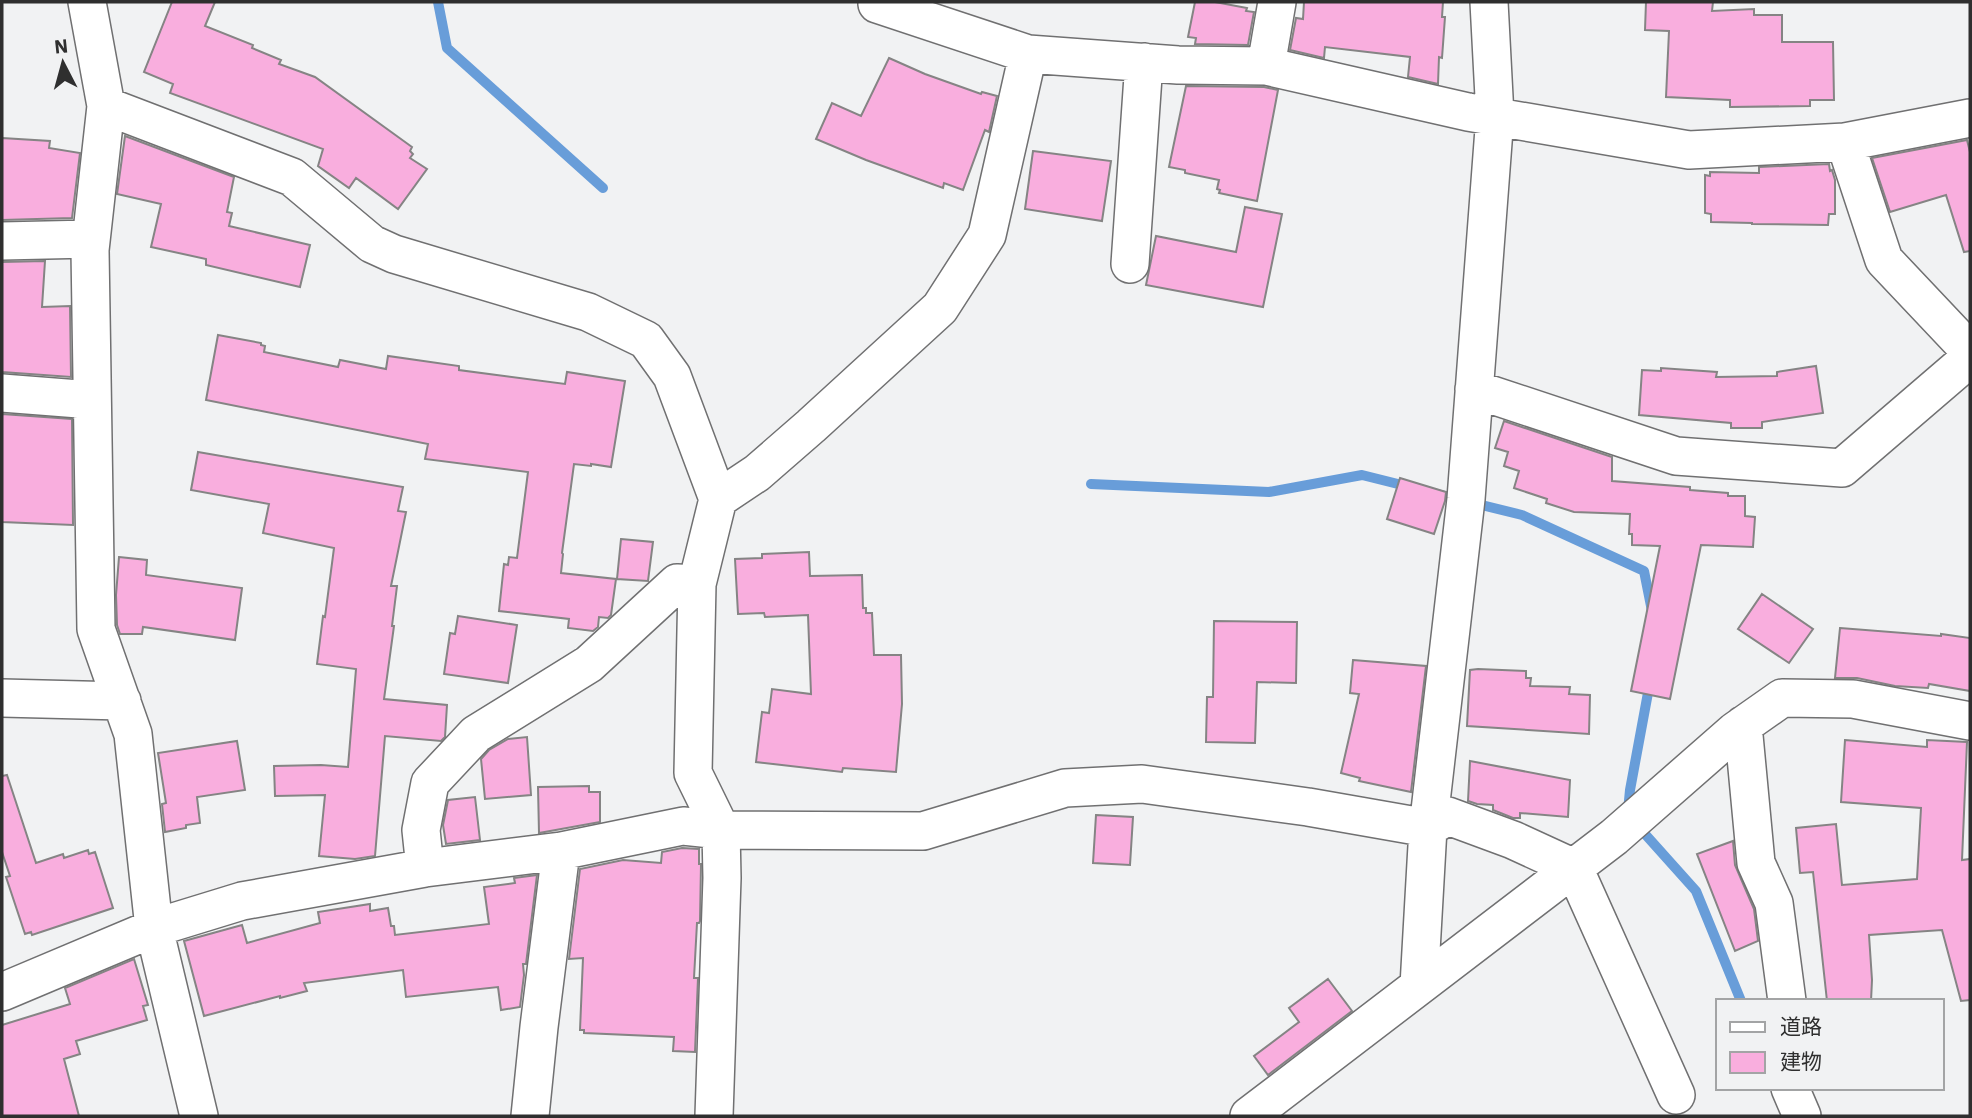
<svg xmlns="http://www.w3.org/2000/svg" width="1972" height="1118" viewBox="0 0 1972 1118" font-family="'IBM Plex Sans','Noto Sans JP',sans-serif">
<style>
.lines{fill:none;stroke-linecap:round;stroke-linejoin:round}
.stream{stroke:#689dd9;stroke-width:10}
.building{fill:#f9aede;stroke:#858484;stroke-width:2}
.minor-casing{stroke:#707071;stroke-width:40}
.minor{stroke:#fff;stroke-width:37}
</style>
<rect width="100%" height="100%" fill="#f1f2f3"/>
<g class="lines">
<path class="stream" d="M 438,2 L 447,48 L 603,188
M 1091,484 L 1269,492 L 1362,475 L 1410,487
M 1433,493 L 1522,515 L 1644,571 L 1652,611
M 1628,811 L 1630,790 L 1650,682
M 1636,824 L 1696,891 L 1741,1001"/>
</g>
<path class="building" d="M 172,2 L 215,2 L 205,26 L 253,45 L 252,48 L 281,60 L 279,64 L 315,77 L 412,147 L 410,151 L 413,154 L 410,158 L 427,169 L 398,209 L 356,178 L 349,188 L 318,166 L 323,149 L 170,93 L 173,84 L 144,72 Z
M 1195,2 L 1215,2 L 1247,8 L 1246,11 L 1254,12 L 1248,45 L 1195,44 L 1196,38 L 1188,37 Z
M 1304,2 L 1443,2 L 1442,17 L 1445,17 L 1442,58 L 1439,57 L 1438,84 L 1408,77 L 1410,57 L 1325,47 L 1324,58 L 1290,50 L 1296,18 L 1303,19 Z
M 1646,2 L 1713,2 L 1712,11 L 1754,9 L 1754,15 L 1782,15 L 1782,42 L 1833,42 L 1834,100 L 1810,100 L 1810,106 L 1730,107 L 1730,100 L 1666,97 L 1669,31 L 1645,30 Z
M 889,58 L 925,74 L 981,94 L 982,92 L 997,96 L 989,132 L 985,130 L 963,190 L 944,183 L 943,188 L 866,160 L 816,139 L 832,103 L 861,116 Z
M 1186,86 L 1264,87 L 1278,90 L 1257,201 L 1219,193 L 1220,190 L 1217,189 L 1219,180 L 1185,173 L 1185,170 L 1169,167 Z
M 125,136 L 234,177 L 227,212 L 232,213 L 229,226 L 310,245 L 300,287 L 206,265 L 206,259 L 151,247 L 161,204 L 117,194 Z
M 2,138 L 50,141 L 49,148 L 80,153 L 72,218 L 2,220 Z
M 1967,140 L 1970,152 L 1970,251 L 1964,252 L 1946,195 L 1890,212 L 1872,158 Z
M 1033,151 L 1111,161 L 1102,221 L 1025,209 Z
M 1829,164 L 1830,171 L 1832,170 L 1835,180 L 1835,214 L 1829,214 L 1828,225 L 1752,224 L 1752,223 L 1711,222 L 1711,214 L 1705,213 L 1705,175 L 1710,176 L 1710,172 L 1759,173 L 1759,167 Z
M 1245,207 L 1282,214 L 1263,307 L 1146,285 L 1156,236 L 1236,252 Z
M 45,261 L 42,307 L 70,306 L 71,377 L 2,372 L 2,262 Z
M 218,335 L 261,343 L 261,345 L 265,346 L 264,352 L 338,367 L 340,360 L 386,369 L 388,356 L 459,366 L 459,370 L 565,384 L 567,372 L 625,381 L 611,467 L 591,464 L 591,466 L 574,464 L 562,553 L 563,554 L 561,573 L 616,579 L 611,615 L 608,618 L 599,617 L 598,627 L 593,631 L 568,628 L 569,619 L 499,611 L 504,564 L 508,565 L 509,557 L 517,558 L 528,472 L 425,459 L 428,444 L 206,400 Z
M 1816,366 L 1823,413 L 1762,422 L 1762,428 L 1731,428 L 1731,423 L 1639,415 L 1642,370 L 1661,371 L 1661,368 L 1717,372 L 1716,377 L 1777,376 L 1777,372 Z
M 2,414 L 72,419 L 73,525 L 2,522 Z
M 1504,421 L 1612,457 L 1612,481 L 1690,487 L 1690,490 L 1728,493 L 1728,496 L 1745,496 L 1745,516 L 1755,517 L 1753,547 L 1701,545 L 1670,699 L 1631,691 L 1660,546 L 1632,545 L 1632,534 L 1629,534 L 1630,514 L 1574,512 L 1546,503 L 1547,499 L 1514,488 L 1519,471 L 1504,466 L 1508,452 L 1495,448 Z
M 198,452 L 403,487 L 398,511 L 406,512 L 391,586 L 397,586 L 392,626 L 394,626 L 384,699 L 447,705 L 445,737 L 441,741 L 385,736 L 375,856 L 355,859 L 319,856 L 325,795 L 275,796 L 274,766 L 321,765 L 348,767 L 356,669 L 317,664 L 323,616 L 325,617 L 334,548 L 263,533 L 269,504 L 191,490 Z
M 1400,478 L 1446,492 L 1445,501 L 1434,534 L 1387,519 Z
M 621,539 L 653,542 L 648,581 L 617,579 Z
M 809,552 L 810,576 L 862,575 L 863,608 L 866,608 L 866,613 L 872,613 L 874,655 L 901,655 L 902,704 L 896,772 L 843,768 L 842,772 L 756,762 L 762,712 L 769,713 L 772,689 L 811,694 L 808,615 L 765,617 L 764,613 L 738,614 L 735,559 L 762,558 L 762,554 Z
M 119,557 L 147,560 L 146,575 L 242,588 L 235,640 L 143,627 L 142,634 L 120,634 L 117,625 L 116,595 Z
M 1762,594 L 1813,629 L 1789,663 L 1738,629 Z
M 458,616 L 517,625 L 508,683 L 444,674 L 450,633 L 455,634 Z
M 1214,621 L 1297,622 L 1296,683 L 1257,682 L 1255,743 L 1206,742 L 1207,697 L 1213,697 Z
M 1840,628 L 1941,636 L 1941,634 L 1970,638 L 1970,691 L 1929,684 L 1928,688 L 1895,686 L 1857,678 L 1835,678 Z
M 1353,660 L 1426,666 L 1411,792 L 1359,781 L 1360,778 L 1341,773 L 1359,694 L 1350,693 Z
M 1478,669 L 1526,671 L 1526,678 L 1531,678 L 1530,686 L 1570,687 L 1569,694 L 1590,695 L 1589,734 L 1467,726 L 1470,670 Z
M 527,737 L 531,795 L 485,799 L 481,759 L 489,750 L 508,739 Z
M 1845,740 L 1927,747 L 1927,740 L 1967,742 L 1962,860 L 1970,859 L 1970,1000 L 1961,1001 L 1942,930 L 1869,935 L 1872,980 L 1871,1001 L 1827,1001 L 1813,872 L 1800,873 L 1796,828 L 1836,824 L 1842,885 L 1917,879 L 1921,808 L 1841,802 Z
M 237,741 L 245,790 L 197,797 L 200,823 L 186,825 L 186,828 L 165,832 L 162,804 L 166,803 L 158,753 Z
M 1470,761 L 1570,780 L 1568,817 L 1520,813 L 1520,818 L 1513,818 L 1493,810 L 1493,805 L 1477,804 L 1468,801 Z
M 7,775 L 36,863 L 63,854 L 64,858 L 88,850 L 89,854 L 95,852 L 113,908 L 32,935 L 31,932 L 25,934 L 6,877 L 10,876 L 2,852 L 2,776 Z
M 589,786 L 589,792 L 600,792 L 600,822 L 539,833 L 538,787 Z
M 475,797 L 480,840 L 446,844 L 443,825 L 448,800 Z
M 1096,815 L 1133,817 L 1130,865 L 1093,863 Z
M 1733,841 L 1735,865 L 1754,909 L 1758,941 L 1735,951 L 1697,854 Z
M 682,848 L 699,849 L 699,864 L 701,864 L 700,921 L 699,923 L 697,923 L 694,978 L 698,978 L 695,1052 L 673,1051 L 674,1037 L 584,1033 L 584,1030 L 580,1030 L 583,958 L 569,959 L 580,869 L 623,860 L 661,863 L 662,852 Z
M 537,875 L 526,964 L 523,964 L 524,975 L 520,1007 L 501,1010 L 498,987 L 406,997 L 403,970 L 304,983 L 307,991 L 280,998 L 280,996 L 204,1016 L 184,941 L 242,925 L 247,943 L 320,923 L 318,912 L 370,904 L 370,911 L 388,908 L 391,926 L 394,926 L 395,935 L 489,924 L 484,887 L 515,883 L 514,878 Z
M 134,959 L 148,1005 L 143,1006 L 147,1020 L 76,1041 L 80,1054 L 64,1059 L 79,1116 L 2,1116 L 2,1025 L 70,1004 L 65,988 Z
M 1328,979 L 1352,1011 L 1268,1075 L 1254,1056 L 1299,1022 L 1289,1008 Z"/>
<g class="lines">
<g class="minor-casing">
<path id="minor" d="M 87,2 L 106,106 L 90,250 L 96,629 L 133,734 L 154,928 L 199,1116
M 877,4 L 1028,54
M 1266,66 L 1277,2
M 106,106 L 292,177 L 372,244 L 394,254 L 588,312 L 646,340 L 672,376 L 718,499 L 697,584 L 693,773 L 721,830 L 722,878 L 714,1116
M 1845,142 L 1884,260 L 1970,351
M 2,241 L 91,239
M 1130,264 L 1144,62
M 1474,389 L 1676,456 L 1842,468 L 1970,358
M 2,393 L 92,400
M 718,499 L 757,473 L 811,426 L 940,308 L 987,235 L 1028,54 L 1178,65 L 1266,66 L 1468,112 L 1689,150 L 1845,142 L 1970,118
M 2,698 L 122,701
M 1743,725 L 1756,863 L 1774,903 L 1787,1001
M 425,868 L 421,830 L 430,783 L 476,734 L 589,664 L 677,583 L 697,584
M 1419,986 L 1428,828 L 1466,499 L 1495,116 L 1489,2
M 2,992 L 154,928 L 242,901 L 425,868 L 561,851 L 683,826 L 721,830 L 923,831 L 1065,788 L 1142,784 L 1308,807 L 1428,828 L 1448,816 L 1513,840 L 1574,868 L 1676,1095
M 1790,1088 L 1802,1116
M 530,1116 L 539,1027 L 561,851
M 1249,1116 L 1614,837 L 1735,731 L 1782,698 L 1853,699 L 1970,721"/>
</g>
<use href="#minor" class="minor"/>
</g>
<rect width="1972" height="1118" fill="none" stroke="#2f2f2f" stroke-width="7"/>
<rect x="1716" y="999" width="228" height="91" fill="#f1f2f3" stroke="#a3a4a5" stroke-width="2"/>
<rect x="1730" y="1022" width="35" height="10" fill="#ffffff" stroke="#a3a4a5" stroke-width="2"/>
<text x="1780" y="1034" font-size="21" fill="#2f2f2f">道路</text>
<rect x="1730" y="1052" width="35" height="21" fill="#f9aede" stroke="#a3a4a5" stroke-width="2"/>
<text x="1780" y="1069" font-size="21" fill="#2f2f2f">建物</text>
<g transform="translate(63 63) rotate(354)" stroke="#f1f2f3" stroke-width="5" paint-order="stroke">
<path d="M0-5L12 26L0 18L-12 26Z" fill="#2f2f2f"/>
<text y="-10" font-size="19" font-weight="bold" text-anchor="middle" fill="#2f2f2f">N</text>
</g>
</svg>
